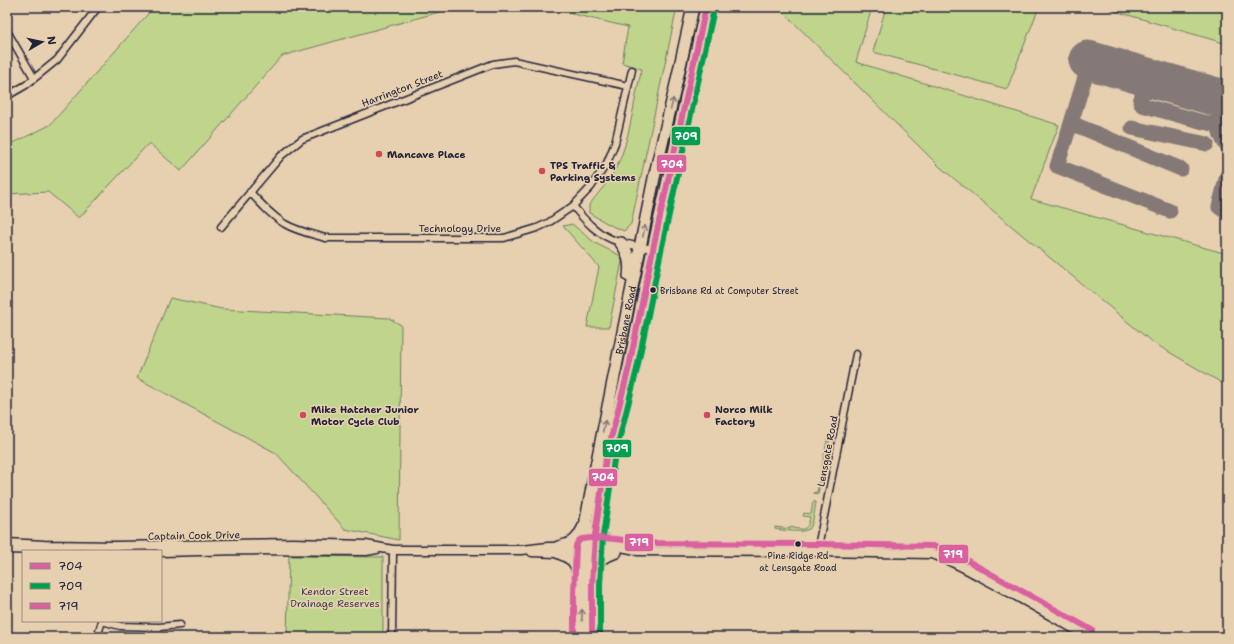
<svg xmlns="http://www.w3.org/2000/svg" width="1234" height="644" viewBox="0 0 1234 644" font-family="'Shantell Sans',sans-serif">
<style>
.green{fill:#bfd58b;stroke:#707c63}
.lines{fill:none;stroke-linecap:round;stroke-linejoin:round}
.taxiway{stroke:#847976;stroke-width:15}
.runway{stroke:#847976;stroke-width:39}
.street-casing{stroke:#22223b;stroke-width:9}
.secondary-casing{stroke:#22223b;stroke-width:11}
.highway-casing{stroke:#22223b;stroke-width:14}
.street{stroke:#e7d0b0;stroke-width:6}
.secondary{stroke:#e7d0b0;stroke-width:8}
.highway{stroke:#e7d0b0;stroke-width:11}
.bus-1-casing{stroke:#e7d0b0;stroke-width:9}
.bus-2-casing{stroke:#e7d0b0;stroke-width:9}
.bus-3-casing{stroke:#e7d0b0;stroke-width:9}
.bus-1{stroke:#da609f;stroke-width:6}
.bus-2{stroke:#029f50;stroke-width:6}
.bus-3{stroke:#da609f;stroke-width:6}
.oneway{stroke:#847976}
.poi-dot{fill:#d1495b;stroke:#e7d0b0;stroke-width:1.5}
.bus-dot{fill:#22223b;stroke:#e7d0b0;stroke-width:1.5}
.labels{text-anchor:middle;stroke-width:3.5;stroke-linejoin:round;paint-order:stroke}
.bus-label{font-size:9px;fill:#22223b;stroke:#e7d0b0;text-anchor:start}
.street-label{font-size:10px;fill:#22223b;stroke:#e7d0b0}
.poi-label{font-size:10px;font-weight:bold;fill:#22223b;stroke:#e7d0b0;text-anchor:start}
.park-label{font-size:10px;fill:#3a3d47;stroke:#e7d0b0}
.line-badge{stroke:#e7d0b0;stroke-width:1.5}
.badge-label{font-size:11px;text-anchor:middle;font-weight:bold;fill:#fff}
</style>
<rect width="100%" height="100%" fill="#e7d0b0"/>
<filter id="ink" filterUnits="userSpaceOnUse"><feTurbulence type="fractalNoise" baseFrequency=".025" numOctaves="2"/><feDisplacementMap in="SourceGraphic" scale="8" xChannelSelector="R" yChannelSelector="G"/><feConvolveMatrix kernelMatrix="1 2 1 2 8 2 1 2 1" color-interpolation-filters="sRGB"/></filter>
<g filter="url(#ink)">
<path class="green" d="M 154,7 L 457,7 L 282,56 L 181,171 L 149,143 L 79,218 L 48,192 L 7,194 L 7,146 L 50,125 Z
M 543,7 L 677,7 L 631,224 L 624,231 L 612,226 L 589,213 L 589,205 C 598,193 608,183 615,170 C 631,140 633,101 642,69 L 622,63 L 628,27 Z
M 778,7 L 872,7 L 856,62 L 1059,125 L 1031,199 L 1227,254 L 1227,386 L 1152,342 L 940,167 Z
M 886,7 L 1039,7 L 1007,89 L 873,52 Z
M 1101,7 L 1227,7 L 1227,44 Z
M 572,224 L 595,243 L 621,256 L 622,261 L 609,327 L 587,327 L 599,267 L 563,226 Z
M 170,298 L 222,309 L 389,318 L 401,325 L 399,540 L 345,529 L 276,453 L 137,378 Z
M 828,436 L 830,437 L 818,494 L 813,493 L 817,492 Z
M 813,502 L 816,502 C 815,508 813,524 810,528 C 805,534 782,530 775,529 L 775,527 L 790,529 L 790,527 C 802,530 808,532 810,517 L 803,516 L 804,513 L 811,514 Z
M 289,556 L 383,557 L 383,637 L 287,637 Z"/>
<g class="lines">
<path class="taxiway" d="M 1090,61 L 1071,123 L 1181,169
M 1147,77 L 1140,102 L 1142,105 L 1199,121 L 1217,125
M 1223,99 C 1217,121 1215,127 1227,147
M 1071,123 L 1057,166 L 1170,211
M 1132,128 L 1207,144
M 1227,175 L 1219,207 L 1227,213"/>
<path class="runway" d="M 1088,60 L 1227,100"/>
<g class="street-casing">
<path id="street" d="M 7,31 L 34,78
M 7,96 L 26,85 L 57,60 L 98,7
M 250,192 C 261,204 272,216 285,224 C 297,231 312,234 325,238 L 504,238 L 537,228 L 548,223 L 573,206 L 591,187 L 607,163 L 615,143 L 632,70
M 573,206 C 586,222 599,236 619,242 C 630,245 642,247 653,249
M 221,227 L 281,156 L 302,139 L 493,64 L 514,61 L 628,86
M 817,552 L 856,354
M 102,621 L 120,626 L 159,627 L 180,625
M 97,637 L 102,621
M 392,637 L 393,550"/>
</g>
<g class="secondary-casing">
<path id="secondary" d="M 7,543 L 44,545 L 116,546 L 293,543 L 366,545 L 393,550 L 522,550 L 548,547 L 601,546 L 621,547 L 641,551
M 7,549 L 75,551
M 637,551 L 817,552 L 931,554 C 949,559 966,569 983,578 C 1019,597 1053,617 1088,637
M 161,552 L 239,550 L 366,551 L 377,549
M 532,552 L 578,554 L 612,552"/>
</g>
<g class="highway-casing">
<g id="highway">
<path d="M 621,243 C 629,253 631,263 629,276"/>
<path d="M 598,525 C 601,538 603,540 615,547"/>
<path d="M 558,547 C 574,543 577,541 584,526"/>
<path d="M 559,553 C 574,559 577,563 579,579"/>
<path d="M 592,569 L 602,558 L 616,552"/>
<path id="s1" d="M 582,637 L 582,595 L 584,547 L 586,520 L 595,471 L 654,178 L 676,84 L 693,7"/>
<path d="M 592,637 L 592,584 L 595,535 L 606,458 L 629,367 L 653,249 L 706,7"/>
</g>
</g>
<use href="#street" class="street"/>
<use href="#secondary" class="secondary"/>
<use href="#highway" class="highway"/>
<g class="bus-1-casing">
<path id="bus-1" d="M 592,637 L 592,584 L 595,535 L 606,458 L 629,367 L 653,249 L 706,7"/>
</g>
<g class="bus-2-casing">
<path id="bus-2" d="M 600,637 L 600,584 L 603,536 L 614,460 L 637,369 L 661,251 L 714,9"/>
</g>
<g class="bus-3-casing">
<path id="bus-3" d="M 574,637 L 574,595 L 576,546 C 577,543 578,540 582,539 C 596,536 628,540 642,543 L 817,544 L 933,546 L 947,551 L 968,561 L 1092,630"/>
</g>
<use href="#bus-1" class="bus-1"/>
<use href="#bus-2" class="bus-2"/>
<use href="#bus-3" class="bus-3"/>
</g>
<defs><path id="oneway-shaft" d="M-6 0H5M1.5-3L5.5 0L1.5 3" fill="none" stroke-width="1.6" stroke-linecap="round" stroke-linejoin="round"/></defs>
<g class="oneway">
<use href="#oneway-shaft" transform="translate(672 104) rotate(-76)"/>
<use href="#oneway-shaft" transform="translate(644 231) rotate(-79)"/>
<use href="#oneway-shaft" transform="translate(604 426) rotate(-78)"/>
<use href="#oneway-shaft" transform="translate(582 615) rotate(-90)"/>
</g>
</g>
<g class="poi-dot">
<circle cx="379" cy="154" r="4"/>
<circle cx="542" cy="171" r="4"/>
<circle cx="303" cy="415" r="4"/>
<circle cx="707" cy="415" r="4"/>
</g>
<g class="bus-dot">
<circle cx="653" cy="290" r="3.5"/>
<circle cx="798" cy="544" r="3.5"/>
</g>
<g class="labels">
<g class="bus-label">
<text x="660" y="294">Brisbane Rd at Computer Street</text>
<text x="798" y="559" text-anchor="middle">Pine Ridge Rd<tspan x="798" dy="12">at Lensgate Road</tspan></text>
</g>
<g class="street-label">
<text transform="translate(402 88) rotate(-21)" y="4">Harrington Street</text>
<text x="460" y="232">Technology Drive</text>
<text dy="4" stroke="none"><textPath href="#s1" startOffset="321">Brisbane Road</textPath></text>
<text transform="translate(827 451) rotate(-79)" y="4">Lensgate Road</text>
<text transform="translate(194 535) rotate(-1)" y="4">Captain Cook Drive</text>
</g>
<g class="poi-label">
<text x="387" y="158">Mancave Place</text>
<text x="550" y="169">TPS Traffic &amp;<tspan x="550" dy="12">Parking Systems</tspan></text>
<text x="311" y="413">Mike Hatcher Junior<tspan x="311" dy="12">Motor Cycle Club</tspan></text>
<text x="715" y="413">Norco Milk<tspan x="715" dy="12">Factory</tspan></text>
</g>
<g class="park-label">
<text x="335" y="595">Kendor Street<tspan x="335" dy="12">Drainage Reserves</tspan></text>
</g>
</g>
<g class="line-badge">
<rect x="671" y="126" width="30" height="20" rx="4" fill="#029f50"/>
<rect x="656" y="154" width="31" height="19" rx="4" fill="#da609f"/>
<rect x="602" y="439" width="30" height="19" rx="4" fill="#029f50"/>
<rect x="588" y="468" width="30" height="19" rx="4" fill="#da609f"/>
<rect x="624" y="533" width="30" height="19" rx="4" fill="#da609f"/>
<rect x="938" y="544" width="31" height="20" rx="4" fill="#da609f"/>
</g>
<g class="badge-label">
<text x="686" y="140">709</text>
<text x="672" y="168">704</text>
<text x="617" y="452">709</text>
<text x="603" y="481">704</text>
<text x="639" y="546">719</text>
<text x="953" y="558">719</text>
</g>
<rect width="1234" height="644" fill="none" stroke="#e7d0b0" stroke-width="24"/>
<rect x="12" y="12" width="1210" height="620" fill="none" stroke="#22223b" stroke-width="1.5" filter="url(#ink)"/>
<rect x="22" y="550" width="140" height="72" fill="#e7d0b0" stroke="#988a81"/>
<rect x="30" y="563" width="20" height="6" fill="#da609f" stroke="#988a81"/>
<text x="58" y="570" font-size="12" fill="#22223b">704</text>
<rect x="30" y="583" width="20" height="6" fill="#029f50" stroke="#988a81"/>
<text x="58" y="590" font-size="12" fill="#22223b">709</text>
<rect x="30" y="603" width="20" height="6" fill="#da609f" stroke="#988a81"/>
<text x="58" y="610" font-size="12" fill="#22223b">719</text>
<g transform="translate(42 42) rotate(81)" stroke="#e7d0b0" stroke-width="3" paint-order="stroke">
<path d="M0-3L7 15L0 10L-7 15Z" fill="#22223b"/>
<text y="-6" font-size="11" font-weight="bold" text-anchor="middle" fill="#22223b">N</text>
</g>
</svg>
